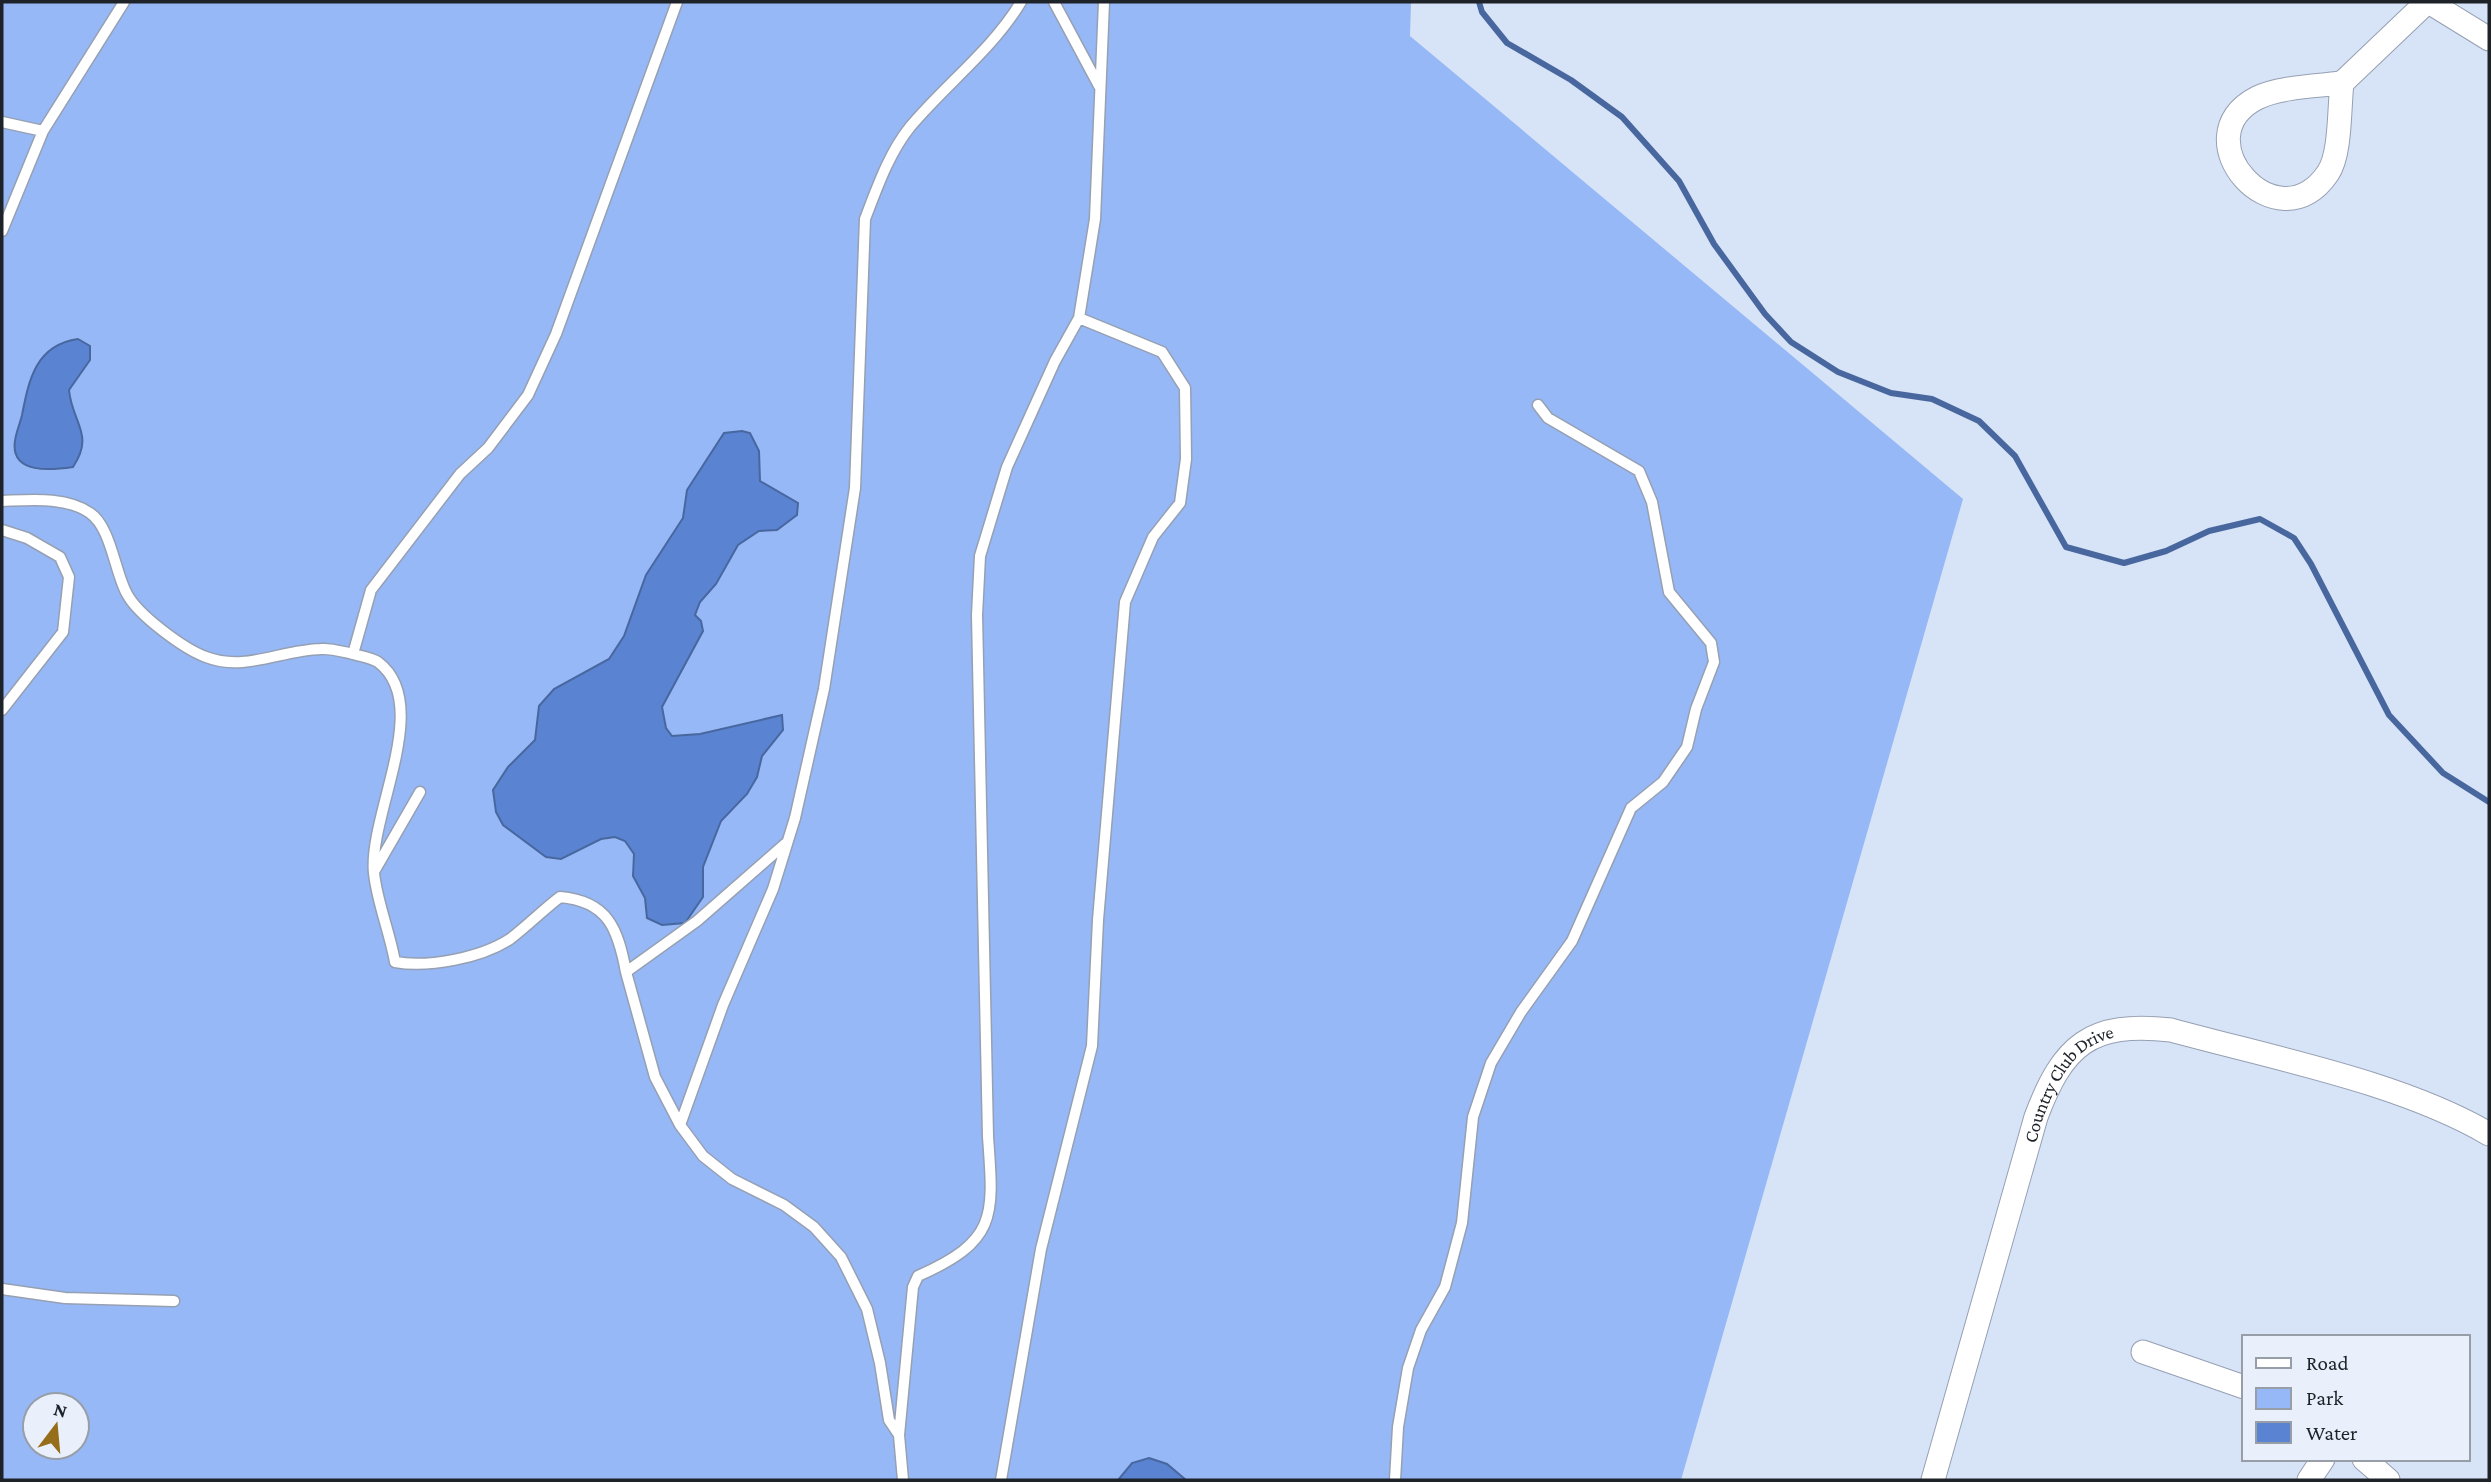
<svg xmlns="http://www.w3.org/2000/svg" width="2491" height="1482" viewBox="0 0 2491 1482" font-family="'Crimson Pro',serif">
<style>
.green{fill:#96b8f6;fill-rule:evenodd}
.water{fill:#5a84d1;stroke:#48679f;stroke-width:2}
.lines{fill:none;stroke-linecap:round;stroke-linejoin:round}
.stream{stroke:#48679f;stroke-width:6}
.lane-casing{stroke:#96a0b3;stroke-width:13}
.street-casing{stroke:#96a0b3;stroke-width:25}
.lane{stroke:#fff;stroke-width:10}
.street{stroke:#fff;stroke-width:23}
.labels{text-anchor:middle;stroke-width:7;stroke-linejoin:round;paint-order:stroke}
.street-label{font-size:19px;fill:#1e2229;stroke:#e9f0fb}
</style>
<rect width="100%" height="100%" fill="#d7e3f6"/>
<path class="green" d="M 2,2 L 1411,2 L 1410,36 L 1963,499 L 1681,1480 L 2,1480 ZM 35,1405 L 77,1405 L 77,1447 L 35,1447 Z"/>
<path class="water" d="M 78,339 L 90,346 L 90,360 L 69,390 C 72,423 95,434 73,467 C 53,470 10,475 15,441 C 16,432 20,424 22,415 C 29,379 36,345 78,339 Z
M 742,431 L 750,433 L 759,451 L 760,481 L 798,503 L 797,515 L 777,530 L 759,531 L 738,545 L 716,584 L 700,602 L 695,615 L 701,621 L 703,631 L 662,707 L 666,728 L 672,736 L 700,734 L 782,715 L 783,730 L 762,756 L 757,777 L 747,794 L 721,821 L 703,867 L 703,897 L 685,923 L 662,925 L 647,918 L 645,898 L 633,876 L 634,854 L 625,841 L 615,837 L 601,839 L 561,859 L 546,857 L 503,825 L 496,812 L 493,790 L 508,767 L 535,740 L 539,706 L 554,689 L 609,659 L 624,636 L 646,575 L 683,518 L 687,490 L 724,433 Z
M 1149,1458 L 1167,1464 L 1186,1480 L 1118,1480 L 1132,1463 Z"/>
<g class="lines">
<path class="stream" d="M 1479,2 L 1482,12 L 1507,43 L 1571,80 L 1622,117 L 1679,181 L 1714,244 L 1765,314 L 1791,342 L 1838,372 L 1891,393 L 1932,399 L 1979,421 L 2015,456 L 2066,547 L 2124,563 L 2166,551 L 2209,531 L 2260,519 L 2294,538 L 2311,564 L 2389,715 L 2443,773 L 2489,802"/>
<g class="lane-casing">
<path id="lane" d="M 1054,2 L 1099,86
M 2,122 L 43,131
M 2,231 L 43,131 L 124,2
M 2,501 C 29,500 66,496 90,513 C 111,527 115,573 127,594 C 138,615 184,649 206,657 C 245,672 281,650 321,649 C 331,648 343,652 353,654 L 371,590 L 460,474 L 488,448 L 528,395 L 556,334 L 677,2
M 2,530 L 27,538 L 60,557 L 69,577 L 63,632 L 2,710
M 353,654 C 360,656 372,658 378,662 C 434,704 368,815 374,873 C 377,902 390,933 395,962 C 428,968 481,958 510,939 C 527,926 543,910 560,897 C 608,901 618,929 626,972
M 785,844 L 697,921 L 626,972 L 655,1077 L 680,1125 L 723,1005 L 773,889 L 795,818 L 824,689 L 855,488 L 865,219 C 877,188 889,153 910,127 C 946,84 992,50 1021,2
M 375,870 L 420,792
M 680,1125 L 703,1156 L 732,1179 L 784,1205 L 814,1227 L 841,1257 L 867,1309 L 880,1363 L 889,1420 L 899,1435
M 2,1289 L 65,1298 L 174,1301
M 903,1480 L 899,1435 L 913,1287 L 918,1276 C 997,1241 994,1217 988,1137 L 977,615 L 980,556 L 1007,467 L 1055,361 L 1079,318 L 1095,219 L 1104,2
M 1001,1480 L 1041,1249 L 1092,1046 L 1098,920 L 1125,602 L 1153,537 L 1180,503 L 1186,459 L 1185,388 L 1162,352 L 1079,318
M 1395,1480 L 1398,1427 L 1408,1368 L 1421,1330 L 1445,1287 L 1462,1223 L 1473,1117 L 1491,1063 L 1521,1012 L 1572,941 L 1631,808 L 1663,782 L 1687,747 L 1696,709 L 1714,662 L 1711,643 L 1669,592 L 1652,502 L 1639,471 L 1548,418 L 1538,405"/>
</g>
<g class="street-casing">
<g id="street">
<path d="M 2429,2 L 2489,39"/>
<path d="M 2342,83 C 2339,107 2341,154 2328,173 C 2277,248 2180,137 2257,98 C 2278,87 2318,86 2342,83 Z"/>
<path d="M 2342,83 L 2427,2"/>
<path d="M 2143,1352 L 2244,1387"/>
<path d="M 2364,1459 L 2388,1480"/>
<path id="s1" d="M 1933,1480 L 2036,1117 C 2063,1045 2090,1021 2171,1030 C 2272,1058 2400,1082 2489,1134"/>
<path d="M 2309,1480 L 2323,1459"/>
</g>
</g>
<use href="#lane" class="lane"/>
<use href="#street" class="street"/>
</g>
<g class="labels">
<g class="street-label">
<text dy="7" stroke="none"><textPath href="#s1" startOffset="425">Country Club Drive</textPath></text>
</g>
</g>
<rect width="2491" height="1482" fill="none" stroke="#1e2229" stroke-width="7"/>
<rect x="2242" y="1335" width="228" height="126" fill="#e9f0fb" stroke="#989ea7" stroke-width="2"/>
<rect x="2256" y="1358" width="35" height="10" fill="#ffffff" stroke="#989ea7" stroke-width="2"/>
<text x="2306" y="1370" font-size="21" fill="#1e2229">Road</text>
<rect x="2256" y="1388" width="35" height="21" fill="#96b8f6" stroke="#989ea7" stroke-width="2"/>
<text x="2306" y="1405" font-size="21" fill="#1e2229">Park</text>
<rect x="2256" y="1422" width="35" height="21" fill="#5a84d1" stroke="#989ea7" stroke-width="2"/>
<text x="2306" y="1440" font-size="21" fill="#1e2229">Water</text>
<g transform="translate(56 1426) rotate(16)"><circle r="33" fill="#e9f0fb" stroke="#989ea7" stroke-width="2"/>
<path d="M0-5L12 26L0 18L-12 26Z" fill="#966e19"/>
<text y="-10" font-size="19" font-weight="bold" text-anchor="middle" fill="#1e2229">N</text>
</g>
</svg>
